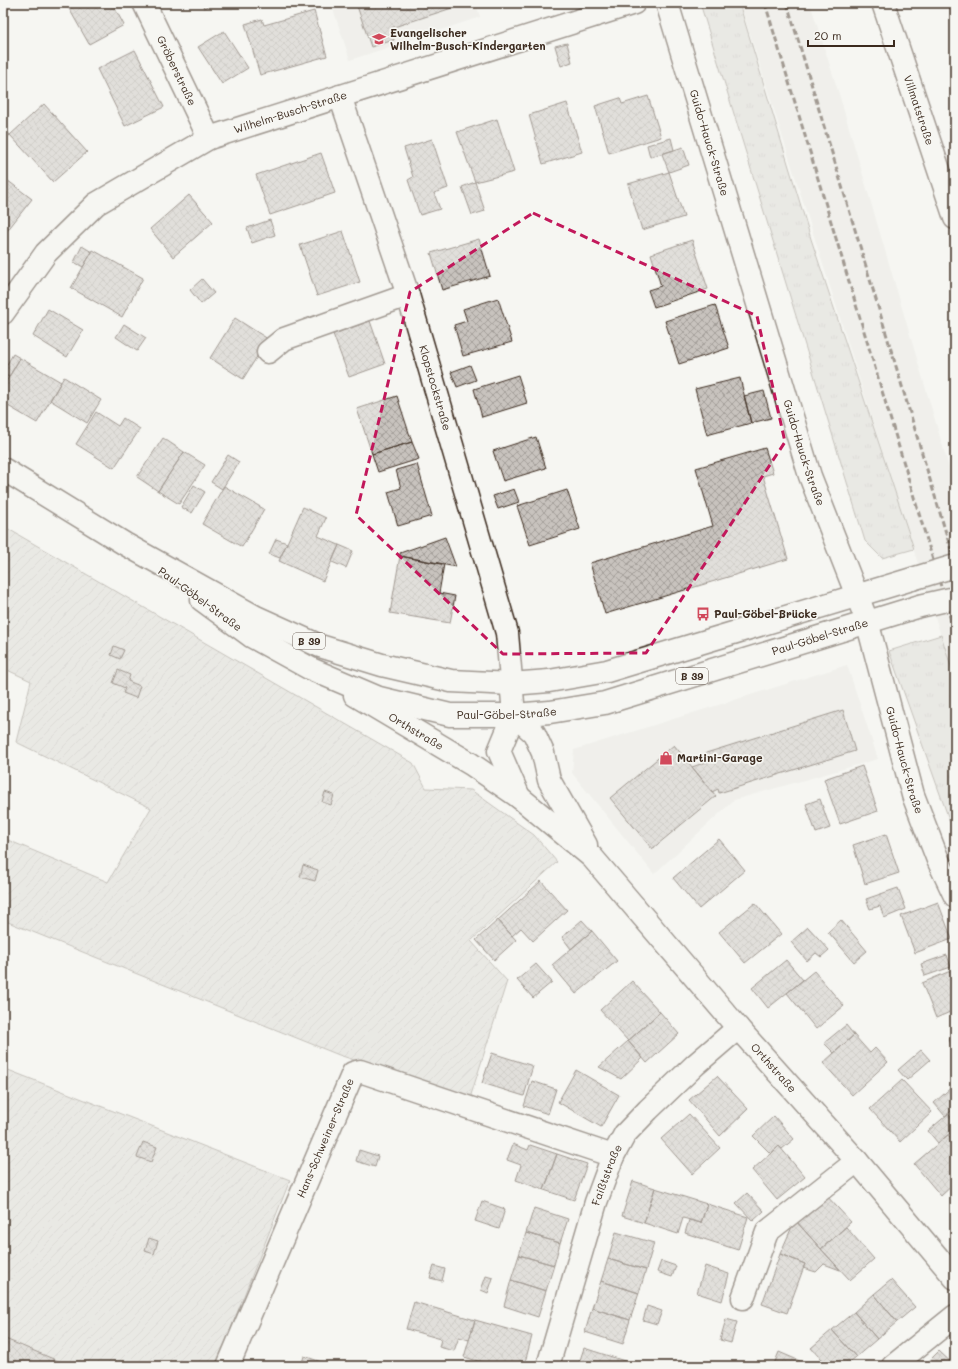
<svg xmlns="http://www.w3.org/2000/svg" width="958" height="1369" viewBox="0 0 958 1369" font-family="Mali,sans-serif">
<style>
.built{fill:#e8e7e2}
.grass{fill:url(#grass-tufts);stroke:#8a8278}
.garden{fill:url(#garden-furrows);stroke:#8a8278}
.building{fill:url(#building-cross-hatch);stroke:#3b2a1e}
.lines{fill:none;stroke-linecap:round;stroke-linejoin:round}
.minor-casing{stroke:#3b2a1e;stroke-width:25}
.major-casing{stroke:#3b2a1e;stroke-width:25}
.minor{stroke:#f6f6f2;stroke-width:22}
.major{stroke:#f6f6f2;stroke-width:22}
.rail{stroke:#3b2a1e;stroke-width:3;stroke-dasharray:6 3;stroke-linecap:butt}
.major-bridge-casing{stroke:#3b2a1e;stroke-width:25;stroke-linecap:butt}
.major-bridge{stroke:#f6f6f2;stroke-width:22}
.marked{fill:none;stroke:#c2185b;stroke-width:3;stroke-dasharray:8 5;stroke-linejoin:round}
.labels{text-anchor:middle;stroke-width:3.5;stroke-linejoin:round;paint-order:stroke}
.shield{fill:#f6f6f2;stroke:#73675e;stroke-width:1}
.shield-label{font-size:10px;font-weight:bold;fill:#3b2a1e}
.poi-label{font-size:11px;font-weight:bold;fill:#3b2a1e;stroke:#f6f6f2;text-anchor:start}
.street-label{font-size:11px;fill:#3b2a1e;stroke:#f6f6f2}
</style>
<defs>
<pattern id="grass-tufts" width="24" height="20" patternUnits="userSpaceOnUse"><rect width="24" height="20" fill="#dad9d3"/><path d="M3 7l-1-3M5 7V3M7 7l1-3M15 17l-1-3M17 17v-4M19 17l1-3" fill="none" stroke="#bcbab5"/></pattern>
<pattern id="garden-furrows" width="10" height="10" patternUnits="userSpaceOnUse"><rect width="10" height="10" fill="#dad9d3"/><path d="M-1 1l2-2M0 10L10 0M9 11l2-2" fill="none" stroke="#bcbab5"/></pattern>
<pattern id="building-cross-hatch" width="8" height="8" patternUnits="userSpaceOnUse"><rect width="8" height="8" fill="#c8c3be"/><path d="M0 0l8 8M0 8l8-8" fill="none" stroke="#a49f9a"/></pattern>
</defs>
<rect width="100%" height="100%" fill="#f6f6f2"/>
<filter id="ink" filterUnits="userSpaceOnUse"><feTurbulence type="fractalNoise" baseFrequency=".025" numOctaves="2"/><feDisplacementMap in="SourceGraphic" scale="8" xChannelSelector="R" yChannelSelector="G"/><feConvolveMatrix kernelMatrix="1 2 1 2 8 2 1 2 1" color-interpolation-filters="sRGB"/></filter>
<g filter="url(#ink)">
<path class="built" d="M 331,3 L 476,3 L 480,17 L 350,60 Z
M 740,3 L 810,3 L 839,94 L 955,488 L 955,680 Z
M 847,665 L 878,759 L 734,800 L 654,874 L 572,773 L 574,750 Z"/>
<path class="grass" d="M 700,3 L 739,3 L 811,239 L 914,549 L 882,558 L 865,541 Z
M 941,635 L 955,679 L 955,836 L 889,651 Z"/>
<path class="garden" d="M 3,526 L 413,763 L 426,788 L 471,790 L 534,835 L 557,862 L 471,941 L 507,981 L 470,1098 L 339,1055 L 3,920 L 3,838 L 108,882 L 151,808 L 16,742 L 31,681 L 3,668 Z
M 3,1068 L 290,1180 L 216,1366 L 3,1366 Z"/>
<path class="building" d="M 71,3 L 112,3 L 124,25 L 89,44 L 67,5 Z
M 202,3 L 213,3 L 204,8 Z
M 356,3 L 457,3 L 458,6 L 391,28 L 394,40 L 371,47 Z
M 314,11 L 327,56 L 260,75 L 245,24 L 262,19 L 264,25 Z
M 224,31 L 248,68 L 222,84 L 198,47 Z
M 567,43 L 572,62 L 561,66 L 555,46 Z
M 135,50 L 164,107 L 125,126 L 97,69 Z
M 648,96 L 661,137 L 609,153 L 595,106 L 620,98 L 622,104 Z
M 567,103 L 582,152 L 543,164 L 529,115 Z
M 44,104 L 87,152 L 53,182 L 10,135 Z
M 497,119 L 514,172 L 475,182 L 457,132 Z
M 3,127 L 10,135 L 3,141 Z
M 671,138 L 674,150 L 650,157 L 647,145 Z
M 432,139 L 448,188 L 434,193 L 440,209 L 420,215 L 408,180 L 413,177 L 404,148 Z
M 683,147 L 689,165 L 669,172 L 662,154 Z
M 321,153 L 335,193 L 270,215 L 256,175 Z
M 669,172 L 684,217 L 642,230 L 628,184 Z
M 3,177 L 32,199 L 7,231 L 3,228 Z
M 475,182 L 485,211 L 472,215 L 462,187 Z
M 189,195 L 213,222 L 173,257 L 150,229 Z
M 270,220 L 275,235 L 252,243 L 247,228 Z
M 343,231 L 360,282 L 317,296 L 300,245 Z
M 479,239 L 490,276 L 442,290 L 431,253 Z
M 692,240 L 708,289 L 654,307 L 648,290 L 661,286 L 651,254 Z
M 82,246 L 92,252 L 83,267 L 74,262 Z
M 93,250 L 143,278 L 122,317 L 71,288 Z
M 202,279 L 214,293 L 201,304 L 190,290 Z
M 498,298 L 512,342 L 463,356 L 454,325 L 467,321 L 463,309 Z
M 715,305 L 729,348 L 679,364 L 665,321 Z
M 48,309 L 83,330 L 67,357 L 33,336 Z
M 235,318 L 268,339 L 243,379 L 210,358 Z
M 370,321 L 385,364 L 349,377 L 333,334 Z
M 124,324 L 146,338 L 137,351 L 116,337 Z
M 13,354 L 20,358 L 9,377 L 3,374 L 3,371 Z
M 20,358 L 61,382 L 37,423 L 3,403 L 3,387 Z
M 470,365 L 476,380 L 457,387 L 451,372 Z
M 518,375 L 527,403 L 482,417 L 474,389 Z
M 64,377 L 101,400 L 87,423 L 50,400 Z
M 740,378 L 751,423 L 707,435 L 695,389 Z
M 764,391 L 771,418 L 751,423 L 744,396 Z
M 397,396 L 412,442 L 372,454 L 357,409 Z
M 96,412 L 118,426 L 123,418 L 140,429 L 114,468 L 76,444 Z
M 536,437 L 546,468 L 503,481 L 493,451 Z
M 163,438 L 184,452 L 158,491 L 137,477 Z
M 412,442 L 419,459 L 378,472 L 372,454 Z
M 765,448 L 773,473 L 763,476 L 788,559 L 605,614 L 590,563 L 713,526 L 696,468 Z
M 184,452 L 205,465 L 179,504 L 158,491 Z
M 228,455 L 239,462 L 222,489 L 211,482 Z
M 417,464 L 432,516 L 398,526 L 388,492 L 401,488 L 396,470 Z
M 194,485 L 205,492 L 192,513 L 181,507 Z
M 224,486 L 264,509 L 242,547 L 202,524 Z
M 514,489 L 519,502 L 498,509 L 493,496 Z
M 567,490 L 580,529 L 530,545 L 517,506 Z
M 303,507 L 326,518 L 318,536 L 339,545 L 323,581 L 279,561 Z
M 445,537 L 456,567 L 400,556 L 400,553 Z
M 276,539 L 287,543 L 280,558 L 269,554 Z
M 339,545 L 353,551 L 346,568 L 332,562 Z
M 400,556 L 444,564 L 439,593 L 455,596 L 450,623 L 390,613 Z
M 114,646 L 124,650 L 120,659 L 111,655 Z
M 118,670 L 130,675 L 128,681 L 140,686 L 136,698 L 123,693 L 125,688 L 113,683 Z
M 843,710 L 855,751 L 719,793 L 718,789 L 712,792 L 692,767 L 709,761 L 706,753 Z
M 674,745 L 716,796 L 652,849 L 610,798 Z
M 862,766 L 878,811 L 840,824 L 824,779 Z
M 325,792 L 334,795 L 331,805 L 322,802 Z
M 820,799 L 830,828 L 816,833 L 806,804 Z
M 886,834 L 899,873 L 865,884 L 853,845 Z
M 719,839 L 745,870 L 699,909 L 673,878 Z
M 303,865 L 318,870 L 315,881 L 300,877 Z
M 541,881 L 567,910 L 533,941 L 521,928 L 512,936 L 498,920 Z
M 898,888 L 906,909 L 884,918 L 880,906 L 870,909 L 866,899 Z
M 938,902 L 952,939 L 915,953 L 901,916 Z
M 755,903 L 781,934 L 745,963 L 719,932 Z
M 498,920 L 516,940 L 494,960 L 476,940 Z
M 582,920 L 592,931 L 571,949 L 562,937 Z
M 841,920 L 867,951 L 854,962 L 828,932 Z
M 808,927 L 829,950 L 821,957 L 816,953 L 807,961 L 791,942 Z
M 592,931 L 617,961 L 576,994 L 552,965 Z
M 947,955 L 951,967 L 925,976 L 921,964 Z
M 786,960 L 803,980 L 768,1008 L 752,988 Z
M 536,964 L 552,982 L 533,998 L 517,980 Z
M 955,969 L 955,1010 L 936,1018 L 922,983 Z
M 814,971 L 844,1006 L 816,1029 L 787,993 Z
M 632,981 L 660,1012 L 628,1041 L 600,1010 Z
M 660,1012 L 679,1034 L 647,1063 L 628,1041 Z
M 846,1025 L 854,1035 L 834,1053 L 824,1043 Z
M 854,1035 L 870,1053 L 875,1048 L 888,1062 L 852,1095 L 823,1063 Z
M 955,1036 L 955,1055 L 949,1039 Z
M 628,1041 L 643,1058 L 621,1079 L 599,1067 Z
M 921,1050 L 930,1060 L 907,1080 L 898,1070 Z
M 492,1053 L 533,1066 L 524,1096 L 482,1083 Z
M 576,1070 L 619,1095 L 601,1127 L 558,1102 Z
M 717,1076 L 748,1109 L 720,1136 L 689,1100 Z
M 902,1080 L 932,1112 L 900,1142 L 870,1109 Z
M 532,1081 L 556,1089 L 548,1114 L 524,1106 Z
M 955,1084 L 955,1108 L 945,1116 L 934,1103 Z
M 689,1114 L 720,1148 L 692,1174 L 661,1139 Z
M 948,1114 L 955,1122 L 955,1129 L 938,1143 L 928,1131 Z
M 774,1116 L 794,1139 L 782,1149 L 779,1146 L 771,1154 L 753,1136 Z
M 948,1135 L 955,1144 L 955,1183 L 941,1196 L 914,1164 Z
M 143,1142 L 157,1147 L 151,1162 L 137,1157 Z
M 513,1144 L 528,1150 L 530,1145 L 557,1154 L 544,1190 L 516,1180 L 521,1165 L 507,1160 Z
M 779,1146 L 805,1177 L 777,1200 L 752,1170 Z
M 359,1150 L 378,1156 L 375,1167 L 356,1161 Z
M 557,1154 L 587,1164 L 574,1200 L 544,1190 Z
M 633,1181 L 655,1188 L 644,1223 L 622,1216 Z
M 655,1188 L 707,1204 L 701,1223 L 683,1218 L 678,1234 L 644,1223 Z
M 747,1193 L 764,1211 L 753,1221 L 736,1203 Z
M 825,1194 L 851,1222 L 821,1249 L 795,1220 Z
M 482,1201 L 505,1209 L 499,1229 L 475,1221 Z
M 707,1204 L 748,1217 L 738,1250 L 685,1233 L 689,1220 L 701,1223 Z
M 534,1208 L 568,1219 L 560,1243 L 526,1233 Z
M 795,1220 L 840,1270 L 824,1264 L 816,1272 L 803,1268 L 805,1264 L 780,1254 Z
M 846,1227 L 874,1259 L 850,1280 L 821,1249 Z
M 616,1232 L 654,1243 L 646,1270 L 608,1259 Z
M 526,1233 L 560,1243 L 554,1265 L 519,1255 Z
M 149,1238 L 158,1241 L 154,1254 L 145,1251 Z
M 780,1254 L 805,1264 L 787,1313 L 762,1304 Z
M 519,1255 L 554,1265 L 546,1291 L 511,1280 Z
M 608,1259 L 646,1270 L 639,1293 L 601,1281 Z
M 661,1261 L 676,1266 L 672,1277 L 657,1272 Z
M 434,1266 L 445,1269 L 442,1281 L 430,1278 Z
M 705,1266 L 729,1274 L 722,1301 L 697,1293 Z
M 486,1276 L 493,1278 L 488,1293 L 481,1290 Z
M 511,1280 L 546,1291 L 538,1317 L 504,1306 Z
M 891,1280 L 915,1307 L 897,1322 L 874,1294 Z
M 601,1281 L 639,1293 L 630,1320 L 592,1308 Z
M 874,1294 L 897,1322 L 877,1339 L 854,1312 Z
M 414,1302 L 475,1320 L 469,1340 L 459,1337 L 454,1351 L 439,1347 L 441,1339 L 406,1329 Z
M 647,1306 L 662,1311 L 657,1324 L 643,1320 Z
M 592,1308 L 630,1320 L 623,1344 L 585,1332 Z
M 854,1312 L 877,1339 L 856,1357 L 832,1330 Z
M 726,1319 L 737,1322 L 731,1343 L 720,1340 Z
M 475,1320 L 532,1336 L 524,1366 L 495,1366 L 464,1357 Z
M 832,1330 L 856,1357 L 845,1366 L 827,1366 L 811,1348 Z
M 3,1338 L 63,1363 L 62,1366 L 3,1366 Z
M 584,1348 L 634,1364 L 633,1366 L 578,1366 Z
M 939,1351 L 955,1366 L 924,1366 Z
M 779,1352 L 807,1364 L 806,1366 L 779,1366 L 774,1364 Z
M 304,1356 L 333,1366 L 301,1366 Z"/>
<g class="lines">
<g class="minor-casing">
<g id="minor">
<path id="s1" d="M 144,3 L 209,138"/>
<path id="s2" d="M 667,3 L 810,476 L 867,621 L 913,795 L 938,860 L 955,896"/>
<path id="s3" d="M 883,3 L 955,218"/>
<path id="s4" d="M 340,96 L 408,295 L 507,633 L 514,715 L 499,751 L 519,797"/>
<path id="s5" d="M 3,313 L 46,253 L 96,204 L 209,138 L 634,3"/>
<path d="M 268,352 L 284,339 L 408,295"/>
<path id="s6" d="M 355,695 L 471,764 L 519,797 L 592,857 L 738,1028 L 857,1161 L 955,1278"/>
<path d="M 514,715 L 534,733 L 543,753 L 549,780 L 586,845"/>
<path d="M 743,1298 L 767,1232 L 857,1161"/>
<path id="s7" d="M 228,1366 L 353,1073 L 360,1071 L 613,1156"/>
<path id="s8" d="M 548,1366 L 596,1202 L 613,1156 L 625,1134 L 648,1110 L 695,1065 L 738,1028"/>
<path d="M 893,1366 L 955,1316"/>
</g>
</g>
<g class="major-casing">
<g id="major">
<path d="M 3,469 L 125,544 L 256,617 L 320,646 L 382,665 L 451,681 L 511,684 L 549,681 L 607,671 L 912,579"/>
<path id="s9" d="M 202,600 L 251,636 L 311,669 L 379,698 L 450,715 L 514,715 L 550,712 L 605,703 L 920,606"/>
</g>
</g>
<use href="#minor" class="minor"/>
<use href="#major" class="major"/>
<path class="rail" d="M 765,3 L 955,633
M 787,3 L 955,563"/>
<g class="major-bridge-casing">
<path id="major-bridge" d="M 912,579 L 955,566
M 920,606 L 955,598"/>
</g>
<use href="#major-bridge" class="major-bridge"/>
</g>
</g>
<path d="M0 0H958V1369H0ZM 533,213 L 757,316 L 785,442 L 646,653 L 503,654 L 356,515 L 410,292 Z" fill="#f6f6f2" fill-opacity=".55" fill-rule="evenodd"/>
<path class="marked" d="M 533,213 L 757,316 L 785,442 L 646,653 L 503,654 L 356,515 L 410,292 Z"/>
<defs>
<g id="school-bare" transform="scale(1.08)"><path d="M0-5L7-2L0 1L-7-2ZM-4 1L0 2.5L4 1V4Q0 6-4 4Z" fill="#d1495b" stroke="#f6f6f2" stroke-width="2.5" paint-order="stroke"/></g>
<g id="bus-bare" transform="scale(1.08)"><path d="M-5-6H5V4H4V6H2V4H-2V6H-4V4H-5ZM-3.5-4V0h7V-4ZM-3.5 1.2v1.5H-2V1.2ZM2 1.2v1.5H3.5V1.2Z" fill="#d1495b" stroke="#f6f6f2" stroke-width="2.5" paint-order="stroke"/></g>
<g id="shop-bare" transform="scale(1.08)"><path d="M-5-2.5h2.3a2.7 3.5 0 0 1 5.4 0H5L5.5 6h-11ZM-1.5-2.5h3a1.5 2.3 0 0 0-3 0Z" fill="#d1495b" stroke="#f6f6f2" stroke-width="2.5" paint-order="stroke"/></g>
</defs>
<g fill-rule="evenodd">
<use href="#school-bare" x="379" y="39"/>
<use href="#bus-bare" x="703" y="614"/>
<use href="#shop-bare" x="666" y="758"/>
</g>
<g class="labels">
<g class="shield">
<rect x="293" y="633" width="32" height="16" rx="3"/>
<rect x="676" y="668" width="32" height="16" rx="3"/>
</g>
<g class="shield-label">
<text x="309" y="645">B 39</text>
<text x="692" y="680">B 39</text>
</g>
<g class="poi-label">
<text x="390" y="37">Evangelischer<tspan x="390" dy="13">Wilhelm-Busch-Kindergarten</tspan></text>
<text x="714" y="618">Paul-Göbel-Brücke</text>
<text x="677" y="762">Martini-Garage</text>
</g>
<g class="street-label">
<text dy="4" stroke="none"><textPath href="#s1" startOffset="75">Gröberstraße</textPath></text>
<text dy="4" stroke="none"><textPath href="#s3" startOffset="113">Villmatstraße</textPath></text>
<text dy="4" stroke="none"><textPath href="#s5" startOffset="360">Wilhelm-Busch-Straße</textPath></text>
<text dy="4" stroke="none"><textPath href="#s2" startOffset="146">Guido-Hauck-Straße</textPath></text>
<text dy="4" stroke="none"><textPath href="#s4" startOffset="307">Klopstockstraße</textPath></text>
<text dy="4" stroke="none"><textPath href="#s2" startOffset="470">Guido-Hauck-Straße</textPath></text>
<text transform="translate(200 599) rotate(36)" y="4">Paul-Göbel-Straße</text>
<text dy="4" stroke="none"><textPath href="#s9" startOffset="657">Paul-Göbel-Straße</textPath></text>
<text dy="4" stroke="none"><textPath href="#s9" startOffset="333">Paul-Göbel-Straße</textPath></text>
<text dy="4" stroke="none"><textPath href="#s6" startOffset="71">Orthstraße</textPath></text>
<text dy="4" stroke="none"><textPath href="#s2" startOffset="794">Guido-Hauck-Straße</textPath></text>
<text dy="4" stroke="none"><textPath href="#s6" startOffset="566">Orthstraße</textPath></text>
<text dy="4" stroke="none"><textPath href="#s7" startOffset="248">Hans-Schweiner-Straße</textPath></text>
<text dy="4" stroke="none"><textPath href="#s8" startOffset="200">Faißtstraße</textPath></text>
</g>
</g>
<rect width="958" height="1369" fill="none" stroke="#f6f6f2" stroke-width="16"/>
<rect x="8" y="8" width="942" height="1353" fill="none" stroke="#3b2a1e" stroke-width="1.5" filter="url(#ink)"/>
<path d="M808 40v6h86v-6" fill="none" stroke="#3b2a1e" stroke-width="2"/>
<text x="814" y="40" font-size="12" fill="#3b2a1e" stroke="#f6f6f2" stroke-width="3" paint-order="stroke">20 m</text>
</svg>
